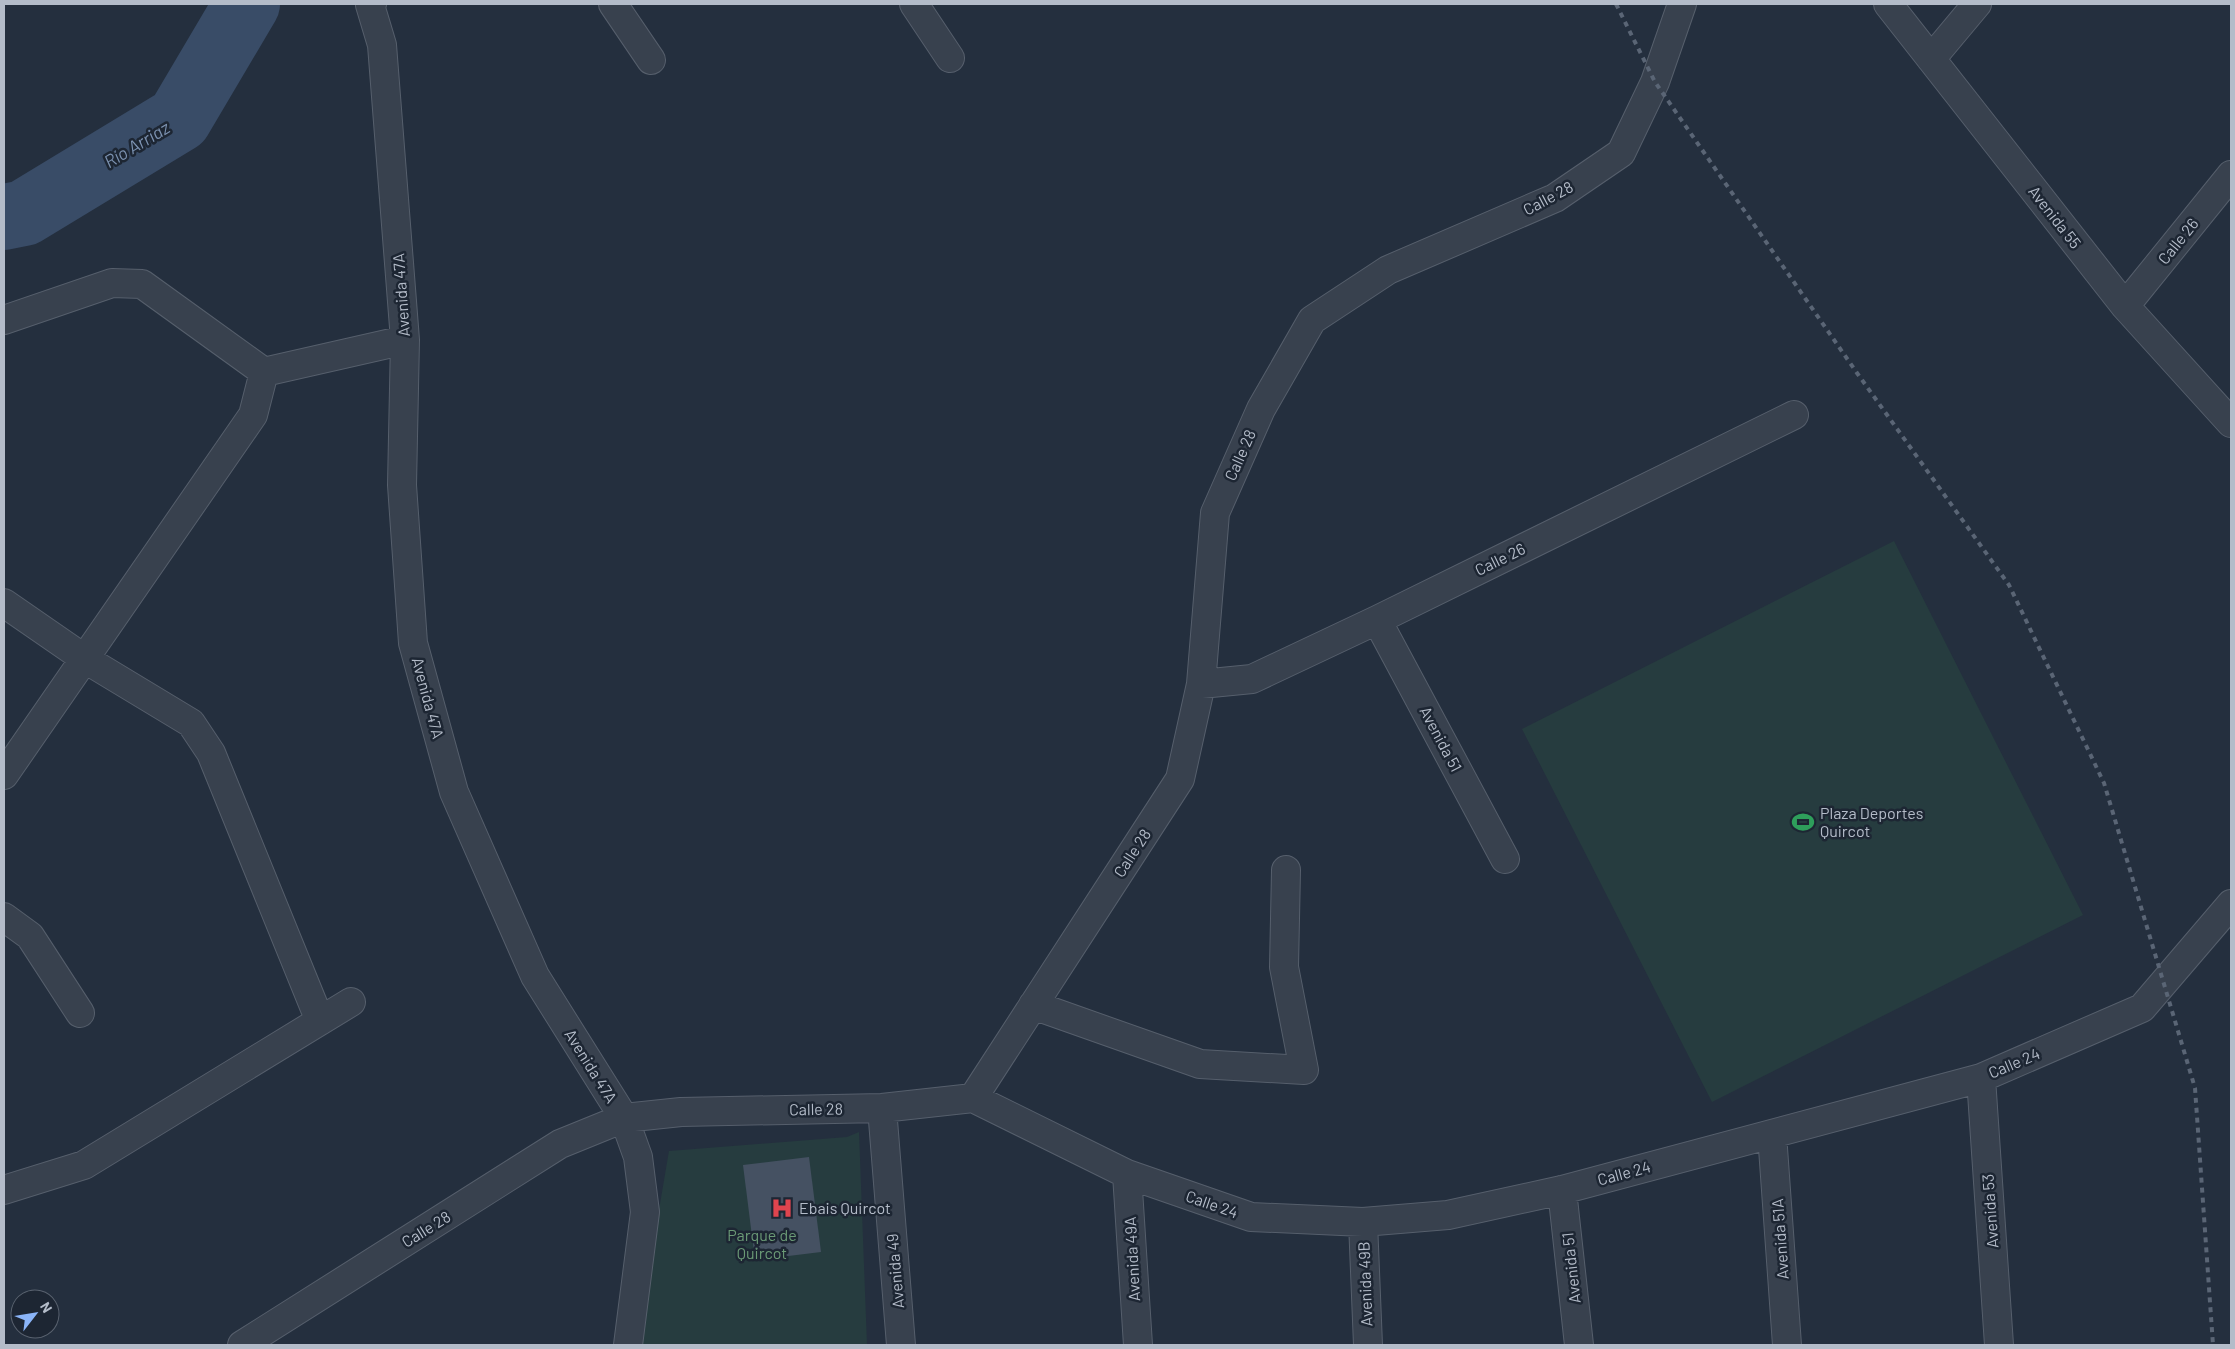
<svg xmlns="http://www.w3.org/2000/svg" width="2235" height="1349" viewBox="0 0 2235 1349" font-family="Barlow,sans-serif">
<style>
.green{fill:#263c3f}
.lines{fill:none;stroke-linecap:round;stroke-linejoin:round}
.river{stroke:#394c67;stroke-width:66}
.building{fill:#455162}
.minor-casing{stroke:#565f6c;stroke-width:30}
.minor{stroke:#38414e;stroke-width:28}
.rail{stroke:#5a6575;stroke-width:4;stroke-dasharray:5 5;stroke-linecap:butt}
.labels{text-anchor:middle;stroke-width:5;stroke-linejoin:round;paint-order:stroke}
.street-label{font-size:16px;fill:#b4bcc9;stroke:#1d2633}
.poi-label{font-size:16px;fill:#b4bcc9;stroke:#1d2633;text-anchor:start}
.park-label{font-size:16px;fill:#6b9a76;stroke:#1d2633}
.water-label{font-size:18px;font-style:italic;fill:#7c92b1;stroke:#1d2633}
</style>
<rect width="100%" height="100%" fill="#242f3e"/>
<path class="green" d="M 1894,541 L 2083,915 L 1712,1102 L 1522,729 Z
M 859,1132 L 867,1345 L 636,1345 L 669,1151 L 847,1137 Z"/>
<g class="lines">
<path class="river" d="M 4,217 L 24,213 L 179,119 L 247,4"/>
</g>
<path class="building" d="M 809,1157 L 821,1252 L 755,1260 L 743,1165 Z"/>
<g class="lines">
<g class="minor-casing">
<path id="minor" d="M 372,4 L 370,5 L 382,45 L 405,340 L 402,485 L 413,643 L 454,792 L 535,976 L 624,1118 L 638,1157 L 645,1212 L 628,1345
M 613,4 L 651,60
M 914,4 L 950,58
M 1888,4 L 2125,306 L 2231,423
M 1931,59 L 1977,4
M 2125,306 L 2231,175
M 4,320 L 112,283 L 142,284 L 264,372
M 4,603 L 85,659 L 191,723 L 211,753 L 320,1021
M 1377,620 L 1505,859
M 1201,684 L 1252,679 L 1377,620 L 1794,415
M 4,775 L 253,415 L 264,372 L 405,340
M 4,917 L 30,936 L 80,1013
M 1033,1005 L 1200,1064 L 1304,1070 L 1284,967 L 1286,870
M 1981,1078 L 1999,1345
M 973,1098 L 1180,779 L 1201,684 L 1215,513 L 1261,409 L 1312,320 L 1388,270 L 1555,198 L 1621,153 L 1655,82 L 1682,4
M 973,1098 L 1127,1174 L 1251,1217 L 1363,1222 L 1448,1215 L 1562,1190 L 1981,1078 L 2142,1008 L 2231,904
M 882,1108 L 901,1345
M 1772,1134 L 1787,1345
M 1127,1174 L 1138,1345
M 4,1190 L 84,1165 L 351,1002
M 1562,1190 L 1579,1345
M 1363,1222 L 1368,1345
M 242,1345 L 560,1144 L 624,1118 L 681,1112 L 882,1108 L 973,1098"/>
</g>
<use href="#minor" class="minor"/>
<path class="rail" d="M 1616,4 L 1655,82 L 1857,373 L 2009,585 L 2104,783 L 2195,1088 L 2213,1345"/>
</g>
<defs>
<g id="stadium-bare" transform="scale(1.725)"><path d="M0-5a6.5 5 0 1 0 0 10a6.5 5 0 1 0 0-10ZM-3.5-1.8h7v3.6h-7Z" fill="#2e9e5b" stroke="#1d2633" stroke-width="2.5" paint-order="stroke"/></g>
<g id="hospital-bare" transform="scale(1.725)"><path d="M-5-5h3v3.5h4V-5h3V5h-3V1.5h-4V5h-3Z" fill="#e0444e" stroke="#1d2633" stroke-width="2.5" paint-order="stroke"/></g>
</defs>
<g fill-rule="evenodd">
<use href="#stadium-bare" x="1803" y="822"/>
<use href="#hospital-bare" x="782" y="1208"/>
</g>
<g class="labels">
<g class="street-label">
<text transform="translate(1548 198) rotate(-28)" y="6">Calle 28</text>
<text transform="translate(2055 217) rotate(52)" y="6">Avenida 55</text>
<text transform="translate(2178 241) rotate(-51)" y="6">Calle 26</text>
<text transform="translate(401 295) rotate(-94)" y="6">Avenida 47A</text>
<text transform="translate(1240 455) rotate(-66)" y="6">Calle 28</text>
<text transform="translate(1500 559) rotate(-26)" y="6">Calle 26</text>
<text transform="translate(428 698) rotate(75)" y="6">Avenida 47A</text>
<text transform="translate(1441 739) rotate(62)" y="6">Avenida 51</text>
<text transform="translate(1132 853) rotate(-57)" y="6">Calle 28</text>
<text transform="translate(2014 1063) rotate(-23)" y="6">Calle 24</text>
<text transform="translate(591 1066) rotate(58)" y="6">Avenida 47A</text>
<text transform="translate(816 1109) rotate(-1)" y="6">Calle 28</text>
<text transform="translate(1624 1173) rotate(-15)" y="6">Calle 24</text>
<text transform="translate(1212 1204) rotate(19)" y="6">Calle 24</text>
<text transform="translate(1990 1211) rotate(-94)" y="6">Avenida 53</text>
<text transform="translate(426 1229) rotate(-32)" y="6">Calle 28</text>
<text transform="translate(1780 1239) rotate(-94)" y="6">Avenida 51A</text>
<text transform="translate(1132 1259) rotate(-93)" y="6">Avenida 49A</text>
<text transform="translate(1571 1268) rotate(-96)" y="6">Avenida 51</text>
<text transform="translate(895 1271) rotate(-95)" y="6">Avenida 49</text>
<text transform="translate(1365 1284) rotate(-92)" y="6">Avenida 49B</text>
</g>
<g class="poi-label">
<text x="1820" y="819">Plaza Deportes<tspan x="1820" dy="18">Quircot</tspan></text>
<text x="799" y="1214">Ebais Quircot</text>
</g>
<g class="park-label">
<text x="762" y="1241">Parque de<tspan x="762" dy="18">Quircot</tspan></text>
</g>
<g class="water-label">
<text transform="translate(137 145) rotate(-31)" y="6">Río Arriaz</text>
</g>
</g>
<rect width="2235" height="1349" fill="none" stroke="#b4bcc9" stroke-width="10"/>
<g transform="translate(35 1314) rotate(59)"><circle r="24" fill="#1d2633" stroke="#59626f"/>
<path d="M0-4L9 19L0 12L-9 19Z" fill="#8ab4f8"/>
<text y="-8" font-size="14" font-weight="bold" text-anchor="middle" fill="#b4bcc9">N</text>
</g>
</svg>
